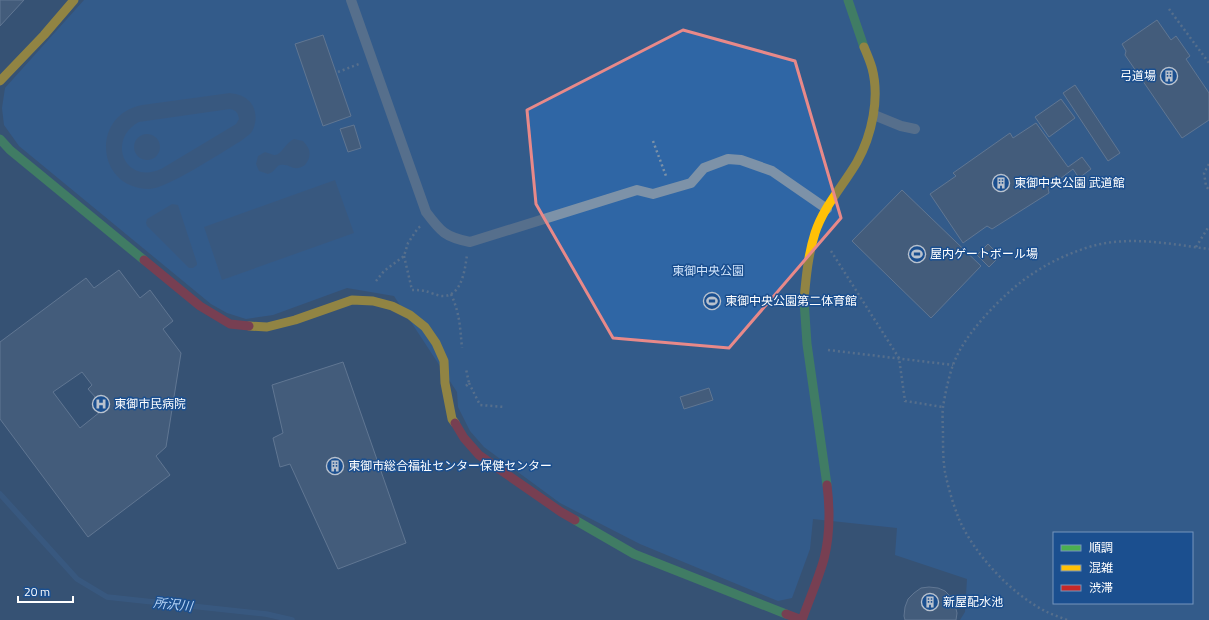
<svg xmlns="http://www.w3.org/2000/svg" width="1209" height="620" viewBox="0 0 1209 620" font-family="'Titillium Web','Noto Sans JP',sans-serif">
<style>
.green{fill:#2f66a5;fill-rule:evenodd}
.water{fill:#3b618d;fill-rule:evenodd}
.lines{fill:none;stroke-linecap:round;stroke-linejoin:round}
.stream{stroke:#3b618d;stroke-width:5.5}
.building{fill:#526984;stroke:#92a2b6;fill-rule:evenodd}
.path{stroke:#7d92a8;stroke-width:2.5;stroke-dasharray:2 3;stroke-linecap:butt}
.lane{stroke:#7d92a8;stroke-width:10}
.fast{stroke:#4caf50;stroke-width:9}
.slow{stroke:#ffc107;stroke-width:9}
.jam{stroke:#c62828;stroke-width:9}
.marked{fill:none;stroke:#e88989;stroke-width:3;stroke-linejoin:round}
.labels{text-anchor:middle;stroke-width:3;stroke-linejoin:round;paint-order:stroke}
.poi-label{font-size:12px;fill:#fff;stroke:#1b4f8f;text-anchor:start}
.park-label{font-size:12px;fill:#cfe3fa;stroke:#1b4f8f}
.water-label{font-size:13px;font-style:italic;fill:#b5d3f5;stroke:#1b4f8f}
</style>
<rect width="100%" height="100%" fill="#365274"/>
<path class="green" d="M 84,0 L 1209,0 L 1209,620 L 960,620 L 965,612 L 967,579 L 895,555 L 897,528 L 813,519 L 810,549 L 792,598 L 778,601 L 640,544 L 560,503 L 484,447 L 470,431 L 458,407 L 457,392 L 394,296 L 347,288 L 273,315 L 246,319 L 227,313 L 211,304 L 19,146 L 4,125 L 2,108 L 5,88 ZM 1054,533 L 1192,533 L 1192,603 L 1054,603 Z"/>
<path class="water" d="M 230,93 C 236,94 243,95 248,100 C 257,107 258,123 251,133 C 248,136 244,138 241,141 C 222,152 167,189 149,189 C 96,189 90,115 142,105 ZM 230,109 C 236,110 238,113 239,119 L 236,124 L 161,169 C 125,185 106,140 139,122 Z
M134 147a13 13 0 1 1 26 0a13 13 0 1 1-26 0Z
M 294,139 L 303,141 C 311,149 312,156 305,165 C 293,173 290,163 280,165 C 276,166 275,172 268,174 L 259,171 L 256,164 L 258,156 L 265,152 C 268,153 271,154 274,155 C 281,156 286,142 294,139 Z
M 335,180 L 354,233 L 222,280 L 204,227 Z
M 172,204 L 178,205 L 197,263 L 197,265 L 193,268 L 189,268 L 147,226 L 146,223 L 147,219 Z"/>
<g class="lines">
<path class="stream" d="M 0,494 L 77,579 L 107,597 L 266,614 L 292,620"/>
</g>
<path class="building" d="M 0,0 L 24,0 L 0,26 Z
M 1157,20 L 1171,40 L 1176,36 L 1190,56 L 1186,59 L 1209,93 L 1209,120 L 1182,138 L 1125,55 L 1126,51 L 1122,44 Z
M 323,35 L 351,116 L 323,126 L 295,44 Z
M 1075,85 L 1120,153 L 1108,161 L 1063,93 Z
M 1061,99 L 1075,118 L 1049,137 L 1035,117 Z
M 1036,123 L 1068,167 L 1082,157 L 1091,169 L 1079,178 L 1073,169 L 1048,188 L 1049,193 L 992,229 L 987,226 L 963,243 L 930,194 L 956,176 L 953,173 L 1010,133 L 1013,138 Z
M 354,125 L 361,148 L 348,152 L 340,129 Z
M 902,190 L 981,266 L 931,318 L 852,241 Z
M 988,244 L 1000,256 L 989,267 L 977,255 Z
M 119,270 L 140,298 L 150,290 L 173,321 L 163,329 L 181,353 L 166,447 L 156,456 L 170,475 L 88,537 L 0,419 L 0,342 L 86,278 L 94,288 ZM 82,372 L 92,385 L 88,389 L 105,408 L 80,428 L 53,392 Z
M 343,362 L 406,543 L 338,569 L 290,464 L 280,467 L 273,438 L 283,433 L 272,385 Z
M 709,388 L 713,400 L 684,409 L 680,397 Z
M 929,587 L 938,588 L 945,591 L 951,597 L 955,605 L 957,613 L 956,620 L 905,620 L 904,616 L 905,607 L 908,599 L 914,593 L 921,588 Z"/>
<g class="lines">
<path class="path" d="M 1169,9 L 1209,63
M 338,72 L 359,64
M 653,141 L 666,176
M 1209,164 L 1204,173 L 1206,186 L 1209,190
M 1196,247 L 1209,226
M 831,251 L 899,358 L 905,401 L 943,407
M 404,256 L 412,290 C 416,290 420,290 425,291 C 430,292 437,296 443,296 C 462,296 465,269 467,255
M 376,281 L 384,271 L 404,256 L 408,243 L 418,228 L 421,226
M 451,294 C 460,314 460,327 462,348
M 828,350 L 953,365
M 469,383 L 480,405 L 504,407
M 466,386 L 469,383 L 466,369
M 1067,620 C 1060,617 1053,615 1047,612 C 1012,595 974,554 959,519 C 953,504 948,487 945,472 C 943,460 943,447 943,435 C 943,426 942,416 943,407 C 945,394 949,376 953,365 C 960,346 972,331 985,316 C 1016,282 1045,261 1089,247 C 1128,235 1170,244 1209,249"/>
<path class="lane" d="M 351,0 L 426,212 C 441,232 445,237 470,242 L 637,190 L 653,194 L 691,183 L 704,168 L 728,159 L 741,160 L 772,171 L 827,209
M 874,115 L 901,126 L 915,129"/>
<path class="fast" d="M 848,0 L 864,47
M 0,139 L 10,150 L 144,260
M 804,300 L 807,344 L 827,485
M 575,520 L 634,554 L 786,614"/>
<path class="slow" d="M 0,81 L 44,35 L 74,0
M 804,300 C 806,278 808,255 815,233 C 824,206 843,186 857,162 C 872,135 880,98 872,68 C 870,61 867,54 864,47
M 249,326 L 267,327 L 295,320 L 352,300 L 373,301 L 392,306 L 410,315 L 425,327 L 436,343 L 444,361 L 445,383 L 452,419 L 455,423"/>
<path class="jam" d="M 144,260 L 200,306 L 230,324 L 249,326
M 455,423 L 464,438 L 479,455 L 561,512 L 575,520
M 786,614 L 802,620 C 809,600 818,580 824,559 C 830,535 830,509 827,485"/>
</g>
<path d="M0 0H1209V620H0ZM 683,30 L 795,61 L 841,218 L 729,348 L 613,338 L 536,204 L 527,110 Z" fill="#365274" fill-opacity=".55" fill-rule="evenodd"/>
<path class="marked" d="M 683,30 L 795,61 L 841,218 L 729,348 L 613,338 L 536,204 L 527,110 Z"/>
<defs>
<g id="building-ring" transform="scale(0.9)"><circle r="9.5" fill="#1b4f8f" stroke="#b9c2ce" stroke-width="1.5"/><path d="M-4-6H4V6H1V3H-1V6H-4ZM-2.5-4.3h1.7v1.8h-1.7ZM.8-4.3h1.7v1.8H.8ZM-2.5-1h1.7V.8h-1.7ZM.8-1h1.7V.8H.8Z" fill="#b9c2ce"/></g>
<g id="stadium-ring" transform="scale(0.9)"><circle r="9.5" fill="#1b4f8f" stroke="#b9c2ce" stroke-width="1.5"/><path d="M0-5a6.5 5 0 1 0 0 10a6.5 5 0 1 0 0-10ZM-3.5-1.8h7v3.6h-7Z" fill="#b9c2ce"/></g>
<g id="hospital-ring" transform="scale(0.9)"><circle r="9.5" fill="#1b4f8f" stroke="#b9c2ce" stroke-width="1.5"/><path d="M-5-5h3v3.5h4V-5h3V5h-3V1.5h-4V5h-3Z" fill="#b9c2ce"/></g>
</defs>
<g fill-rule="evenodd">
<use href="#building-ring" x="1169" y="76"/>
<use href="#building-ring" x="1001" y="183"/>
<use href="#stadium-ring" x="917" y="254"/>
<use href="#stadium-ring" x="712" y="301"/>
<use href="#hospital-ring" x="101" y="404"/>
<use href="#building-ring" x="335" y="466"/>
<use href="#building-ring" x="930" y="602"/>
</g>
<g class="labels">
<g class="poi-label">
<text x="1156" y="80" text-anchor="end">弓道場</text>
<text x="1014" y="187">東御中央公園 武道館</text>
<text x="930" y="258">屋内ゲートボール場</text>
<text x="725" y="305">東御中央公園第二体育館</text>
<text x="114" y="408">東御市民病院</text>
<text x="348" y="470">東御市総合福祉センター保健センター</text>
<text x="943" y="606">新屋配水池</text>
</g>
<g class="park-label">
<text x="708" y="275">東御中央公園</text>
</g>
<g class="water-label">
<text transform="translate(173 604) rotate(6)" y="5">所沢川</text>
</g>
</g>
<rect x="1053" y="532" width="140" height="72" fill="#1b4f8f" stroke="#7695bc"/>
<rect x="1061" y="545" width="20" height="6" fill="#4caf50" stroke="#7695bc"/>
<text x="1089" y="552" font-size="12" fill="#ffffff">順調</text>
<rect x="1061" y="565" width="20" height="6" fill="#ffc107" stroke="#7695bc"/>
<text x="1089" y="572" font-size="12" fill="#ffffff">混雑</text>
<rect x="1061" y="585" width="20" height="6" fill="#c62828" stroke="#7695bc"/>
<text x="1089" y="592" font-size="12" fill="#ffffff">渋滞</text>
<path d="M18 596v6h55v-6" fill="none" stroke="#ffffff" stroke-width="2"/>
<text x="24" y="596" font-size="12" fill="#ffffff" stroke="#1b4f8f" stroke-width="3" paint-order="stroke">20 m</text>
</svg>
